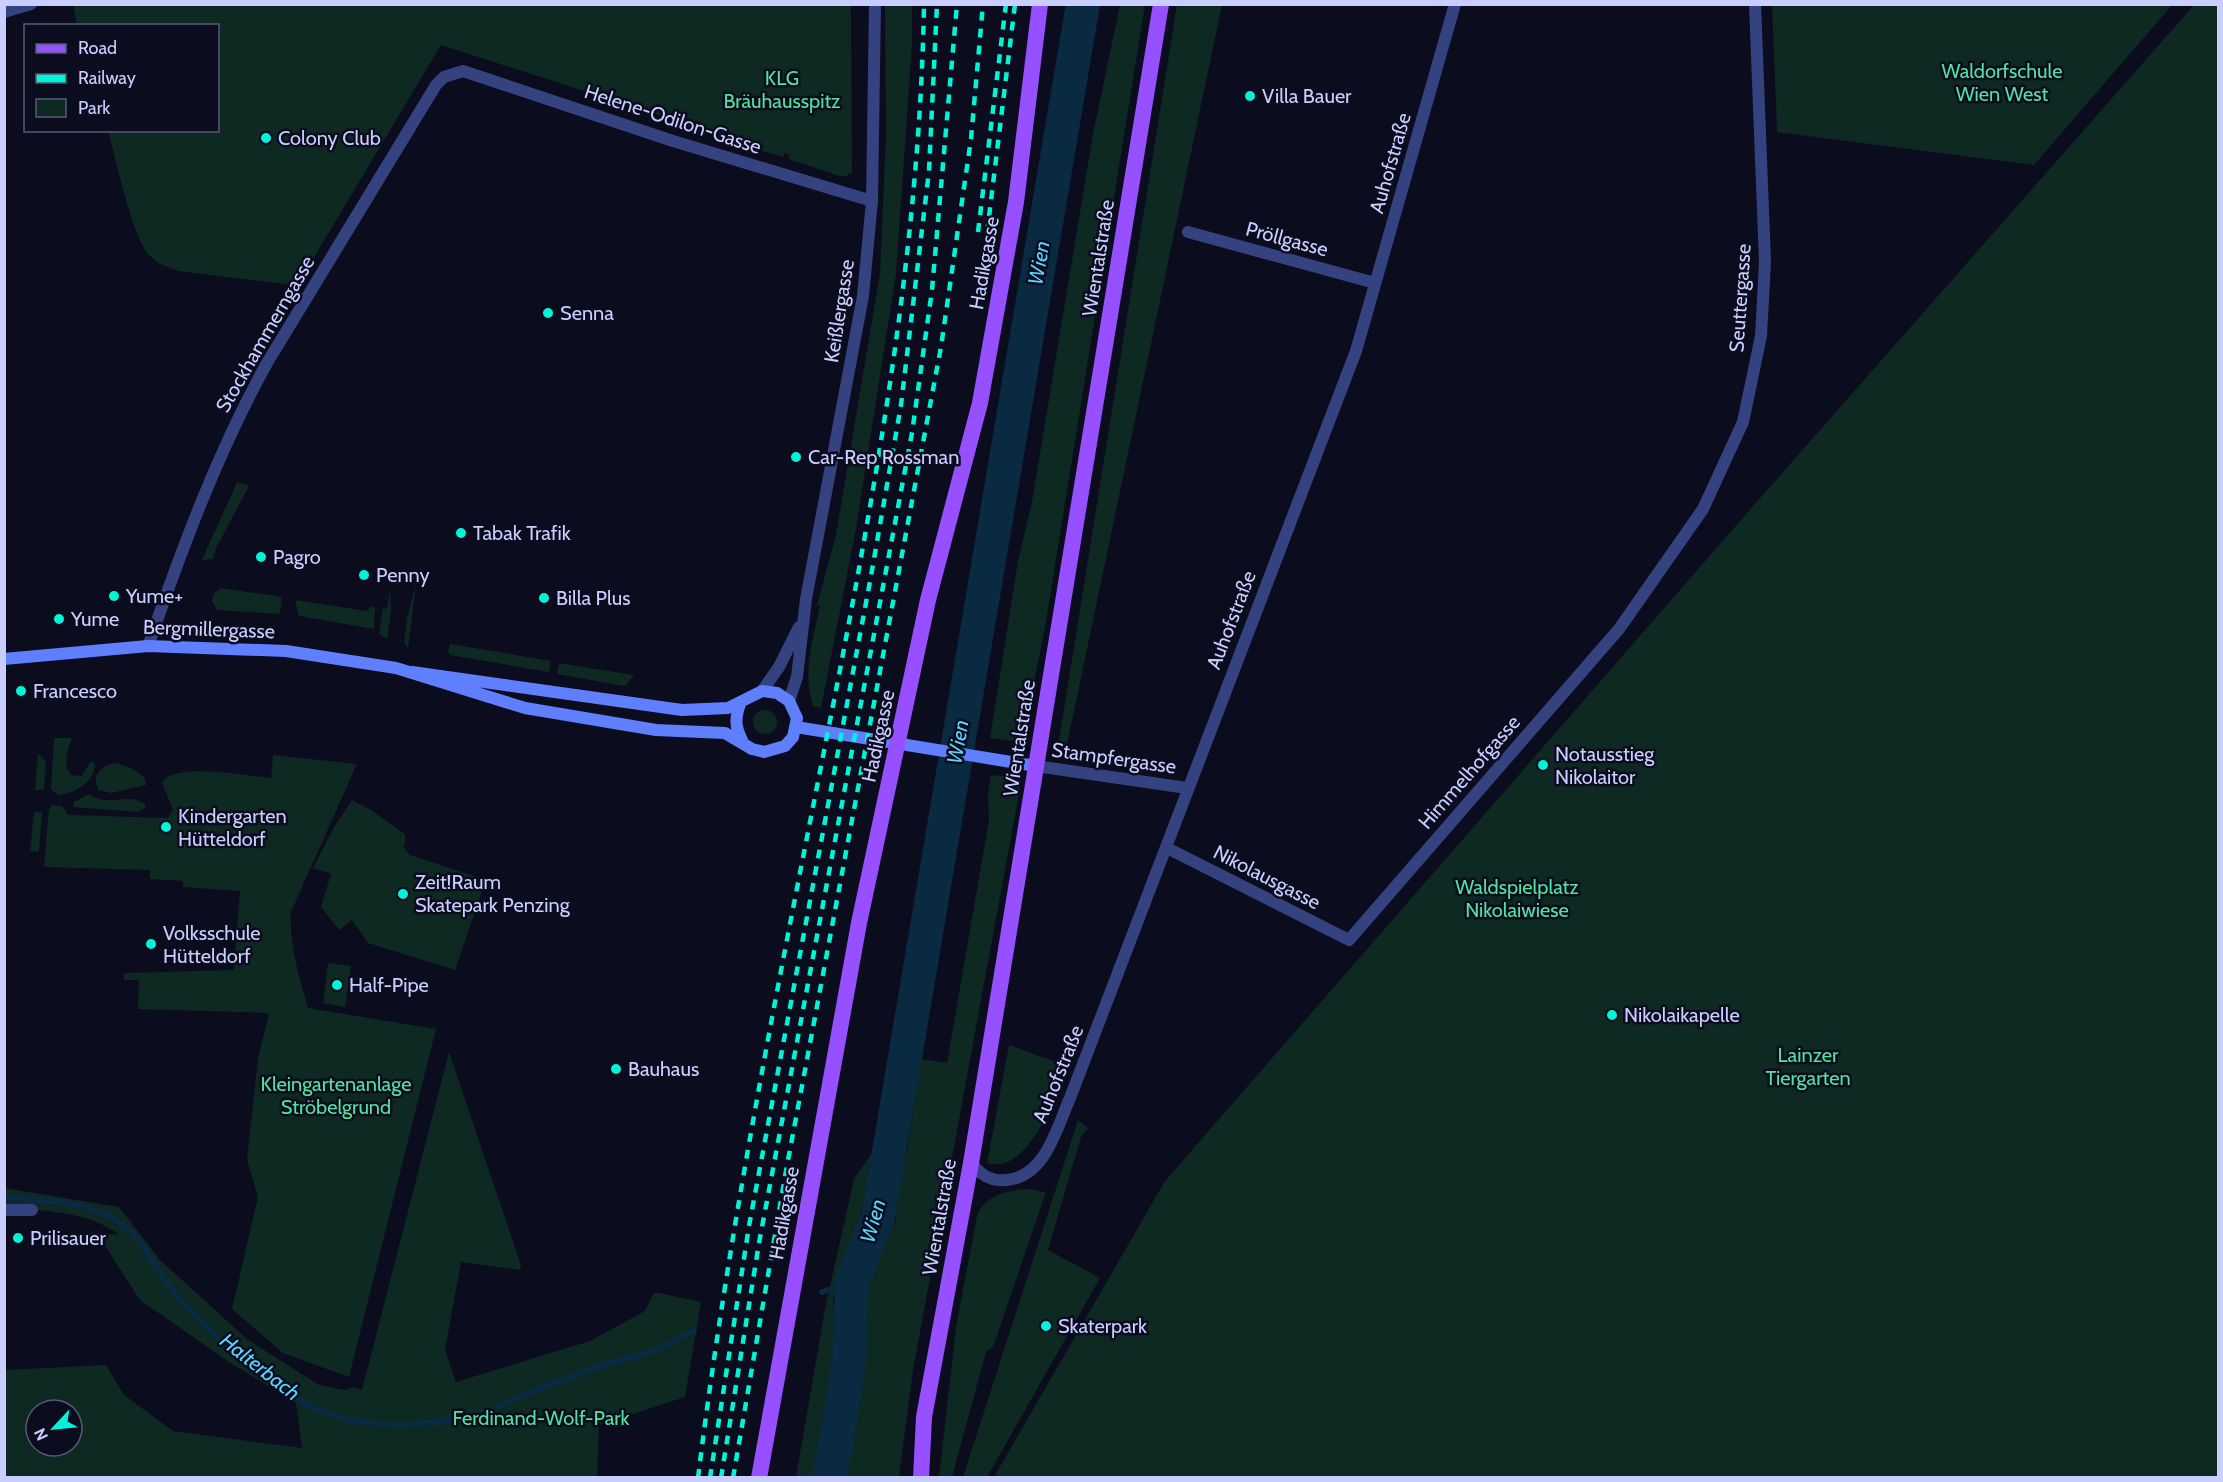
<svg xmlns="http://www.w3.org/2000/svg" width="2223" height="1482" viewBox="0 0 2223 1482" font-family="Cabin,sans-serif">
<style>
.green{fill:#0e2922;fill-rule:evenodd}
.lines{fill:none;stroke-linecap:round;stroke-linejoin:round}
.stream{stroke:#092a40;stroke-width:6}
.river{stroke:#092a40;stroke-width:34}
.minor{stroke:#344280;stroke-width:12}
.tertiary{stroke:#344280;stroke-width:12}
.secondary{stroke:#607fff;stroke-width:12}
.primary{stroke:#9750ff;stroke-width:16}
.rail{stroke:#00f4d6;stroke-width:4.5;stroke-dasharray:9 8;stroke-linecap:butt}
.poi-dot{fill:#00f4d6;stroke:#0b0c1e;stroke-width:2}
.labels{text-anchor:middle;stroke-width:5;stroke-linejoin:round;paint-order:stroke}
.park-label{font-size:20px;fill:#50e39e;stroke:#0b0c1e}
.poi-label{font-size:20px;fill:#c9ceff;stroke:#0b0c1e;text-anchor:start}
.street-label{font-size:20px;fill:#c9ceff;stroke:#0b0c1e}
.water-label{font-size:21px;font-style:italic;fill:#57d6ff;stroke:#0b0c1e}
</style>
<rect width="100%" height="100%" fill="#0b0c1e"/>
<path class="green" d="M 73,5 L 851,5 L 852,173 L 843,177 L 788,159 L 790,155 L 784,153 L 784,157 L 749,147 L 750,145 L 741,142 L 740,144 L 692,129 L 671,119 L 441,45 L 304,274 L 292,285 L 178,271 C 168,267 157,264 149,255 C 132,236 116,159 108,131 L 218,130 L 218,26 L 77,25 Z
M 885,5 L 912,5 L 912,44 L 896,274 L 856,529 L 821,708 L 813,706 C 802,672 813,639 820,605 L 817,605 L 836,535 L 880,273 L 886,135 Z
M 1120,5 L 1145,5 L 1046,622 L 1029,708 L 1014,741 L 990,738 L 1018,561 L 1032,502 L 1093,134 Z
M 1177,5 L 1222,5 L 1065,754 L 1057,753 Z
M 1772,5 L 1772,4 L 2172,5 L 2034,165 L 1777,132 Z
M 2194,5 L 2218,5 L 2218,1477 L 994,1477 L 1165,1181 L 1740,521 Z
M 237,482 L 249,486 L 216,548 L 213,559 L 202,560 Z
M 416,585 L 408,648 L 404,643 L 407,618 Z
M 221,588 L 282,597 L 280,614 L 217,610 L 212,601 L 214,593 Z
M 390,589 L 391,612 L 387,639 L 379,634 L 383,608 L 387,609 Z
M 295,600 L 367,611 L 371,607 L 375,607 L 374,629 L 299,616 Z
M 450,644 L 551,661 L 549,672 L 450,655 L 448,651 Z
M 559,663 L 634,675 L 625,686 L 557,674 Z
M753 722a12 12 0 1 1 24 0a12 12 0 1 1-24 0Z
M 54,738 L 72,738 C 68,750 62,764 71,775 L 82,776 L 90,762 L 95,763 C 94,782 77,793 59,795 L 51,790 Z
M 38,753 L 46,762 L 44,790 L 35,790 Z
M 273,755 L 357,764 L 291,912 C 289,945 299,976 308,1008 L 436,1029 L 349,1377 L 283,1353 L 232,1309 L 258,1197 L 247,1160 L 258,1059 L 269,1013 L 138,1009 L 139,980 L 124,980 L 124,973 L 234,970 L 240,891 L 183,887 L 183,881 L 150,879 L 150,870 L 44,867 L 49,810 L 52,805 L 62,806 L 68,815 L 168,818 L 173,809 L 162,783 C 172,761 250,776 271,778 Z
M 117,763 L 134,770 L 145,778 L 146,785 L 111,793 L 99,790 C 90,776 102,764 117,763 Z
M 991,775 L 1013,777 L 1020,788 L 913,1370 L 899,1477 L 842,1477 L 849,1449 L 858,1373 L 860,1304 L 866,1274 L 896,1220 L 893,1199 L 897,1173 L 907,1151 L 921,1059 L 947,1063 L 989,820 L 988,793 Z
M 89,794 C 110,809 125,791 145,804 L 146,807 L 138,812 L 73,807 L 74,802 Z
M 352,800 L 371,810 L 405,834 L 405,844 L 403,846 L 410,855 L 486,880 L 455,970 L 368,943 L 352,920 L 339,930 L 321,907 L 331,874 L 313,868 L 333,829 Z
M 34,812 L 42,812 L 39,852 L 30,851 Z
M 328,963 L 351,966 L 345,1007 L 323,1003 Z
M 1009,1045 L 1069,1067 C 1056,1095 1035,1153 1005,1163 C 999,1165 993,1164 987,1163 Z
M 449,1052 L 521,1265 L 520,1270 L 461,1262 L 445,1350 L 456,1382 L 590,1341 L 645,1311 L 654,1293 L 659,1293 L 701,1302 L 685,1397 L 599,1425 L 597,1477 L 5,1477 L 5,1370 L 106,1365 L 124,1395 L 173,1431 L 302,1448 L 296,1403 L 229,1362 L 140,1300 L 98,1235 L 119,1234 C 84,1210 45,1212 5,1206 L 4,1188 L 119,1207 L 160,1260 L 247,1339 L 319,1385 L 345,1390 L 353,1387 L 362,1390 ZM 36,1410 L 72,1410 L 72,1446 L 36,1446 Z
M 1078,1120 L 1088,1128 L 1081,1137 L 1048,1250 L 1100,1278 L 987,1477 L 991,1477 L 963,1477 Z
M 873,1151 C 874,1157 876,1164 874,1170 C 870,1192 855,1208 863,1231 L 849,1252 L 847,1286 L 833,1296 L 837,1361 L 817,1477 L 796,1477 L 825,1309 L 854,1179 Z
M 1026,1189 L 1046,1192 L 993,1347 L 986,1352 L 952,1477 L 939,1477 L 956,1327 L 977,1216 C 985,1195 1005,1191 1026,1189 Z"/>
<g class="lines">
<path class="stream" d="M 4,1197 C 52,1202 110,1199 141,1244 C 155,1264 166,1284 183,1303 C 221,1344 281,1399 335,1416 C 378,1429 431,1426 474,1415 C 496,1409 516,1398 537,1390 C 565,1379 594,1367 623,1359 C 633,1356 644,1354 653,1351 C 667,1346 680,1337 694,1331
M 822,1292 L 852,1282"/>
<path class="river" d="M 829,1478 L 835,1450 L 849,1362 L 852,1282 L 878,1217 L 1083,4"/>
<path class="minor" d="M 4,12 L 31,4
M 1188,232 L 1375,283
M 148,646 C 182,549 217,453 267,363 L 436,85 L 444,77 L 463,71 L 673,141 L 872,201
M 1167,848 L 1349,940 L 1619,629 L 1703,509 L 1743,422 L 1761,336 L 1765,262 L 1755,4
M 4,1210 L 32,1210"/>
<path class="tertiary" d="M 762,691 L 779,667 L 799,627
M 789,701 L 797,677 L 806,599 L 863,296 L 872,201 L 875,4
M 1036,766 L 1187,788
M 971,1163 C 981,1175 991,1182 1007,1180 C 1046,1176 1057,1127 1070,1098 L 1356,351 L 1455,4"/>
<path class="secondary" d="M 4,659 L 148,646 L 286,651 L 396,668 L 525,708 L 656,730 L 725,733 L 752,749 L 764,752 L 785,746 L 793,737 L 797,718 L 789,701 L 777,693 L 762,691 L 728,708 L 682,710 L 412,672
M 740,704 C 735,718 735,727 742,740
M 796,727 L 1036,766"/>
<path class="primary" d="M 759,1478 L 859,923 L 928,600 L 980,403 L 1016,202 L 1040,4
M 921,1478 L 924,1417 L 971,1163 L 1161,4"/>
<path class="rail" d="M 978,232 L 1006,4
M 987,233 L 1015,4
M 698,1478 C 731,1210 786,945 838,680 C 881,457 920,232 924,4
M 710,1478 L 749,1226 L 871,576 L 901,405 L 929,171 L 937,4
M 721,1478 L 759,1243 L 912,433 L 932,290 L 957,4
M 733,1478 L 786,1171 L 941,347 L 971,139 L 983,4"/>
</g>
<g class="poi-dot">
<circle cx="1250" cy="96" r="6"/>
<circle cx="266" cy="138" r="6"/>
<circle cx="548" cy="313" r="6"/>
<circle cx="796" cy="457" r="6"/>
<circle cx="461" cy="533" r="6"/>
<circle cx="261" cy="557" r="6"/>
<circle cx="364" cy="575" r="6"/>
<circle cx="114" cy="596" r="6"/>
<circle cx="544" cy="598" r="6"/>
<circle cx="59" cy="619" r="6"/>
<circle cx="21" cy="691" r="6"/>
<circle cx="1543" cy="765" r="6"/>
<circle cx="166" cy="827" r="6"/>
<circle cx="403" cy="894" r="6"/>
<circle cx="151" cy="944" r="6"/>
<circle cx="337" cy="985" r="6"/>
<circle cx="1612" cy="1015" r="6"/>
<circle cx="616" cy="1069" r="6"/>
<circle cx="18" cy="1238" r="6"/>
<circle cx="1046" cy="1326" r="6"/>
</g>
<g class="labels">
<g class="park-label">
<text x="2002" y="78">Waldorfschule<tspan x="2002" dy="23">Wien West</tspan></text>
<text x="782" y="85">KLG<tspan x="782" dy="23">Bräuhausspitz</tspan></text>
<text x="1517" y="894">Waldspielplatz<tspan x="1517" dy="23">Nikolaiwiese</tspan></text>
<text x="1808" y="1062">Lainzer<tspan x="1808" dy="23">Tiergarten</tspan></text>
<text x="336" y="1091">Kleingartenanlage<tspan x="336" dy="23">Ströbelgrund</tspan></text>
<text x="541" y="1425">Ferdinand-Wolf-Park</text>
</g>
<g class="poi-label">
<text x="1262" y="103">Villa Bauer</text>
<text x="278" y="145">Colony Club</text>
<text x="560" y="320">Senna</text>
<text x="808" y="464">Car-Rep Rossman</text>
<text x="473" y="540">Tabak Trafik</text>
<text x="273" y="564">Pagro</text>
<text x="376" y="582">Penny</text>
<text x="126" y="603">Yume+</text>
<text x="556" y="605">Billa Plus</text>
<text x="71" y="626">Yume</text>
<text x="33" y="698">Francesco</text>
<text x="1555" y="761">Notausstieg<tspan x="1555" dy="23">Nikolaitor</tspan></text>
<text x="178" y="823">Kindergarten<tspan x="178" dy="23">Hütteldorf</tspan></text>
<text x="415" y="889">Zeit!Raum<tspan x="415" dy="23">Skatepark Penzing</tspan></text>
<text x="163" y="940">Volksschule<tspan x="163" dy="23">Hütteldorf</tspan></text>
<text x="349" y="992">Half-Pipe</text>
<text x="1624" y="1022">Nikolaikapelle</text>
<text x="628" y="1076">Bauhaus</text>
<text x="30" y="1245">Prilisauer</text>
<text x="1058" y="1333">Skaterpark</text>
</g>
<g class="street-label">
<text transform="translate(673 119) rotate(18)" y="7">Helene-Odilon-Gasse</text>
<text transform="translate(1390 163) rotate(-74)" y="7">Auhofstraße</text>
<text transform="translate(1287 239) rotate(15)" y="7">Pröllgasse</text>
<text transform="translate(1098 258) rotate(-81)" y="7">Wientalstraße</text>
<text transform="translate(984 263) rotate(-80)" y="7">Hadikgasse</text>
<text transform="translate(1740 298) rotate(-86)" y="7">Seuttergasse</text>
<text transform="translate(839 311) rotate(-81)" y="7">Keißlergasse</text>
<text transform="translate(265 334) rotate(-60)" y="7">Stockhammerngasse</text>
<text transform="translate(1231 620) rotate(-69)" y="7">Auhofstraße</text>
<text transform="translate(209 629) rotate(2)" y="7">Bergmillergasse</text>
<text transform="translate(878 736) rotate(-78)" y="7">Hadikgasse</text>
<text transform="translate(1019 738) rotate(-81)" y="7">Wientalstraße</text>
<text transform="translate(1114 758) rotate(8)" y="7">Stampfergasse</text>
<text transform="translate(1469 772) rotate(-49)" y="7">Himmelhofgasse</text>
<text transform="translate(1267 877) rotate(27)" y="7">Nikolausgasse</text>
<text transform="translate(1058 1074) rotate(-68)" y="7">Auhofstraße</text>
<text transform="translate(784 1213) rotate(-80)" y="7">Hadikgasse</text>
<text transform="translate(939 1217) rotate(-80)" y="7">Wientalstraße</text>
</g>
<g class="water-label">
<text transform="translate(1039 263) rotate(-80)" y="7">Wien</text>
<text transform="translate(958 742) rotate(-80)" y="7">Wien</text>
<text transform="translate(873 1221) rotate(-74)" y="7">Wien</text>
<text transform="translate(260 1367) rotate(38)" y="7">Halterbach</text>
</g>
</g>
<rect width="2223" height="1482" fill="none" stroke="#c9ceff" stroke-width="12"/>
<rect x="24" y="24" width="195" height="108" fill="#0b0c1e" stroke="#575a78" stroke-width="1.5"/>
<rect x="36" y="44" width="30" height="9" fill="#9750ff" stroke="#575a78" stroke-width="1.5"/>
<text x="78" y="54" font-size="18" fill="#c9ceff">Road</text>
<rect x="36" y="74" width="30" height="9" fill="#00f4d6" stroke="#575a78" stroke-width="1.5"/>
<text x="78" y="84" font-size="18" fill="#c9ceff">Railway</text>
<rect x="36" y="99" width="30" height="18" fill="#0e2922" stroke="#575a78" stroke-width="1.5"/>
<text x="78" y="114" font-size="18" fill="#c9ceff">Park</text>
<g transform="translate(54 1428) rotate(244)"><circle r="28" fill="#0b0c1e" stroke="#575a78" stroke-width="1.5"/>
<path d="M0-4.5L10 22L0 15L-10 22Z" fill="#00f4d6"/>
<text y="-9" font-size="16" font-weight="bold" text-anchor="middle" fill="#c9ceff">N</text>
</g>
</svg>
